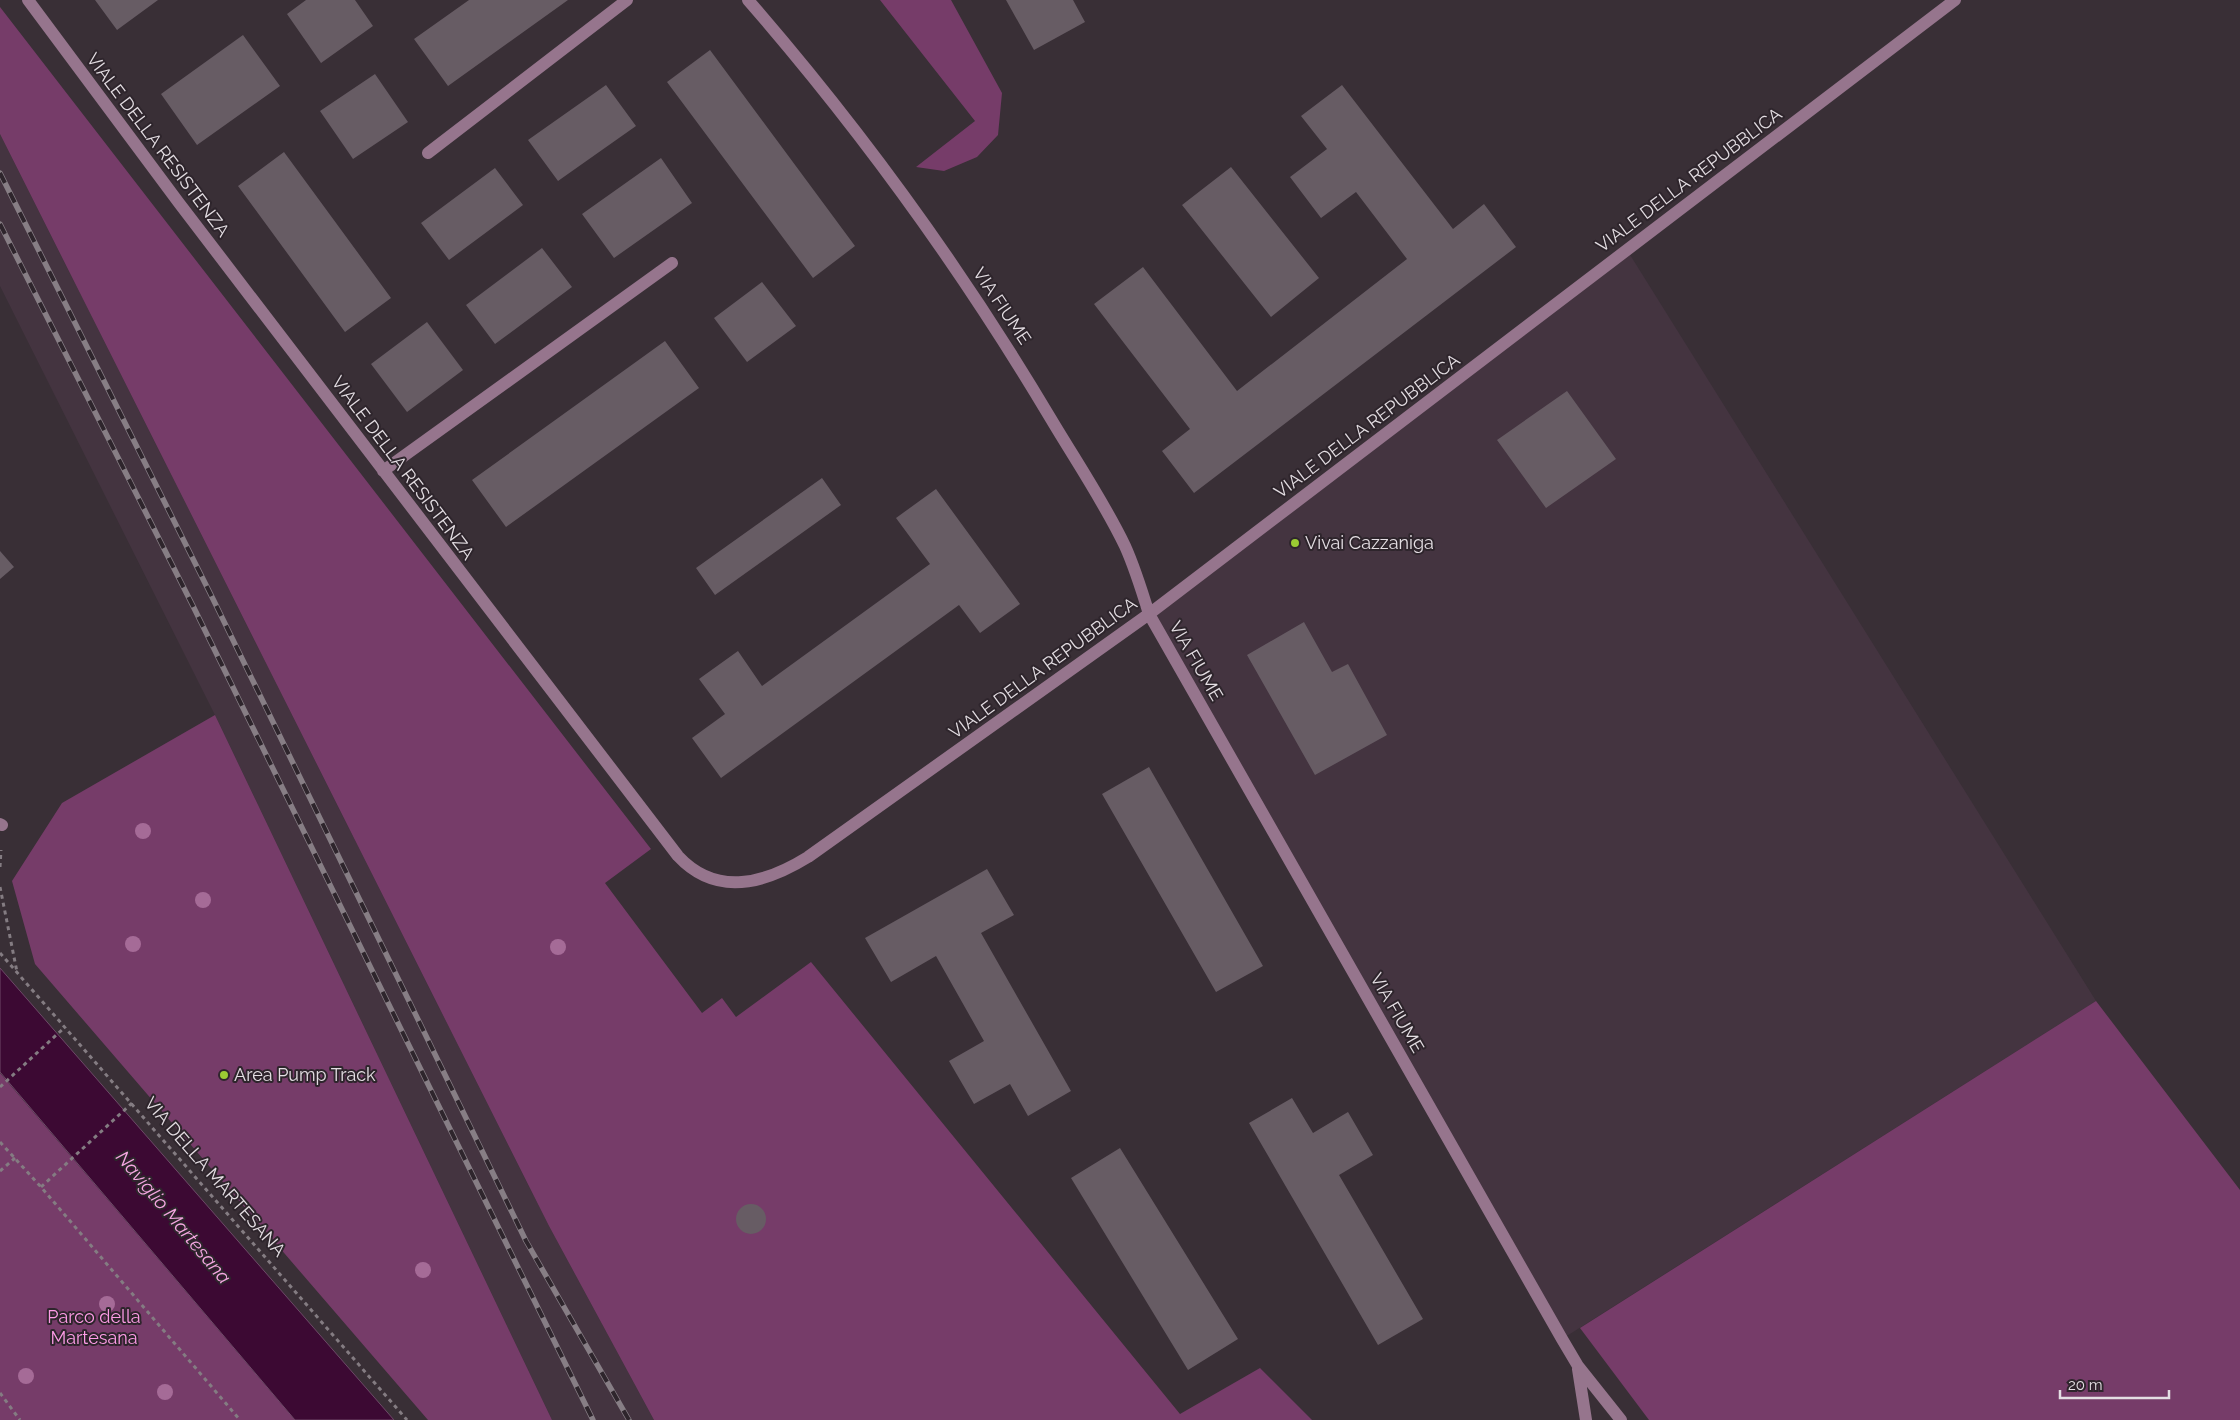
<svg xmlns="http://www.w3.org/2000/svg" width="2240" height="1420" viewBox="0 0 2240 1420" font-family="Raleway,sans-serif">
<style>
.built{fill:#443440}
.green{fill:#763c69}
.water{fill:#3c0933;stroke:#6e4968}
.building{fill:#675c64}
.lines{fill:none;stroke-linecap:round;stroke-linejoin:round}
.path{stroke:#847c82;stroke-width:3;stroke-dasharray:4 4;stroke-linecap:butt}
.minor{stroke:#96758d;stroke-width:12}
.rail-casing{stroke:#877e85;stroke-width:5.5}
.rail{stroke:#2e252c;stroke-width:4;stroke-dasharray:11;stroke-linecap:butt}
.tree{fill:#a56b97}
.poi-dot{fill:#9bcb33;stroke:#2e252c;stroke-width:2}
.labels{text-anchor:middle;stroke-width:4;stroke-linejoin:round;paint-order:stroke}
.street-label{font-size:18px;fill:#e4dee3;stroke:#2e252c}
.poi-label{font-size:18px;fill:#e4dee3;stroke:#2e252c;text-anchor:start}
.park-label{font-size:18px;fill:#fe9ce7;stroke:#2e252c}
.water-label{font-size:19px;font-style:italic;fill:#f5a7e2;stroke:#2e252c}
</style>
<rect width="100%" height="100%" fill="#392f36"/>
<path class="built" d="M 0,134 L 549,1226 L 654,1420 L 552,1420 L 215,715 L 0,286 Z
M 1627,250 L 2096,1001 L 1562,1339 L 1149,614 Z"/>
<path class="green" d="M 880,0 L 951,0 L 1002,93 L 998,135 L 977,157 L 944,171 L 916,167 L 975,121 Z
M 0,7 L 651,849 L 605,883 L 702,1013 L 722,998 L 736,1017 L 811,962 L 1180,1414 L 1260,1368 L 1312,1420 L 654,1420 L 549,1226 L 0,134 Z
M 215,715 L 552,1420 L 428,1420 L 35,964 L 12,881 L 62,803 Z
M 2096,1001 L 2240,1190 L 2240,1420 L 1649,1420 L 1580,1328 Z
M 0,1073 L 295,1420 L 0,1420 Z"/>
<path class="water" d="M 0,968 L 394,1420 L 295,1420 L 0,1072 Z"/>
<path class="building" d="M 95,0 L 158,0 L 117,30 Z
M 306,0 L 355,0 L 373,26 L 321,63 L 287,14 Z
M 469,0 L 568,0 L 448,86 L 414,39 Z
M 1006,0 L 1073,0 L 1085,22 L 1034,50 Z
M 243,35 L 280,86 L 197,145 L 161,94 Z
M 710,50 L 855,246 L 813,278 L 667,82 Z
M 375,74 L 408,122 L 353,159 L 320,111 Z
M 606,85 L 636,126 L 558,181 L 528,140 Z
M 1342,85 L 1453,229 L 1484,204 L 1516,247 L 1194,493 L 1162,451 L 1190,429 L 1094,304 L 1143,267 L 1237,391 L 1407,259 L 1356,192 L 1321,218 L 1290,177 L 1327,149 L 1301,116 Z
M 284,152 L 391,298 L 345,332 L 238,186 Z
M 661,158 L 692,203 L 614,258 L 582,214 Z
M 1231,167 L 1319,278 L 1271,317 L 1182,205 Z
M 495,168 L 523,205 L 449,260 L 421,223 Z
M 542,248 L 572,287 L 495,344 L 466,305 Z
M 762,282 L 796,326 L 747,362 L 714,318 Z
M 427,322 L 463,370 L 407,412 L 371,364 Z
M 665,341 L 699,388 L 506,527 L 472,480 Z
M 1567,391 L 1616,459 L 1546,508 L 1497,440 Z
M 822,478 L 841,505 L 715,595 L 696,568 Z
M 936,489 L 1020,604 L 980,633 L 959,605 L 721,778 L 692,738 L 725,714 L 699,679 L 738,651 L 762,686 L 930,564 L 896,518 Z
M 0,551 L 14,567 L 0,579 Z
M 1304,622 L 1332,672 L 1348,664 L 1387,735 L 1315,775 L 1247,655 Z
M 1149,767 L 1263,966 L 1216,992 L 1102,794 Z
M 987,869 L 1014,915 L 981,933 L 1071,1091 L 1028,1116 L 1010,1084 L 974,1104 L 949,1061 L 984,1041 L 936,956 L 891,982 L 865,938 Z
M 1292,1098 L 1313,1133 L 1348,1112 L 1373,1155 L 1339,1175 L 1423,1319 L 1378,1345 L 1249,1123 Z
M 1120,1148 L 1238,1339 L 1188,1370 L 1071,1178 Z
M736 1219a15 15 0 1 1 30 0a15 15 0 1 1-30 0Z"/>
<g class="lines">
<path class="path" d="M 0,867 L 1,850
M 0,887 L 17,972
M 0,953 L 407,1420
M 0,1087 L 65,1027
M 0,1142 L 41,1187 L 240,1420
M 0,1171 L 15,1158
M 41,1187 L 132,1103
M 0,1393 L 20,1420"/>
<path class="minor" d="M 28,0 L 179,203 L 678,856 C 717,898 766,883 808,857 L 1149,614 L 1955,0
M 748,0 C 861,130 963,271 1051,419 C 1076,461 1104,502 1125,546 C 1135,568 1142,591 1149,614 L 1562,1339 L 1578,1366 L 1621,1420
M 428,153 L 627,0
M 383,471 L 672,263
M 0,824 L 2,825
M 1578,1369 L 1586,1420"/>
<g class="rail-casing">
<path id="rail" d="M 0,173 L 213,599 L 526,1241 L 629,1420
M 0,224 L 194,608 L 593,1420"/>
</g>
<use href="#rail" class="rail"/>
</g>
<g class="tree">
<circle cx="143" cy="831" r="8"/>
<circle cx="203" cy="900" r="8"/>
<circle cx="133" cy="944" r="8"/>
<circle cx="558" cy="947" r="8"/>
<circle cx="423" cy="1270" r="8"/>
<circle cx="107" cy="1304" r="8"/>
<circle cx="26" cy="1376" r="8"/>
<circle cx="165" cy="1392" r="8"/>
</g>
<g class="poi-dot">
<circle cx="1295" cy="543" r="5"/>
<circle cx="224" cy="1075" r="5"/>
</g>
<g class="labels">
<g class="street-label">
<text transform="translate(158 145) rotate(53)" y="6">VIALE DELLA RESISTENZA</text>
<text transform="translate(1689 180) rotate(-37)" y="6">VIALE DELLA REPUBBLICA</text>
<text transform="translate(1002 306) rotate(56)" y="6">VIA FIUME</text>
<text transform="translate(1367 426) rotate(-37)" y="6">VIALE DELLA REPUBBLICA</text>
<text transform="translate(403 468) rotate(53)" y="6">VIALE DELLA RESISTENZA</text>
<text transform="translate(1196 661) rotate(60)" y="6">VIA FIUME</text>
<text transform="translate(1043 668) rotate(-36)" y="6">VIALE DELLA REPUBBLICA</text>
<text transform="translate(1397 1013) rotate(60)" y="6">VIA FIUME</text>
<text transform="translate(215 1177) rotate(49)" y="6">VIA DELLA MARTESANA</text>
</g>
<g class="poi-label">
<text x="1305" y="549">Vivai Cazzaniga</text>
<text x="234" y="1081">Area Pump Track</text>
</g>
<g class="park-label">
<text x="94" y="1323">Parco della<tspan x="94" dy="21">Martesana</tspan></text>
</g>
<g class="water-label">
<text transform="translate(174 1217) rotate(50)" y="7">Naviglio Martesana</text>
</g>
</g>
<path d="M2060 1390v8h109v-8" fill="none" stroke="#e4dee3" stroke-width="2.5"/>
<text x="2068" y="1390" font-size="15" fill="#e4dee3" stroke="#2e252c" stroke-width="4" paint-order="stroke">20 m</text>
</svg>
